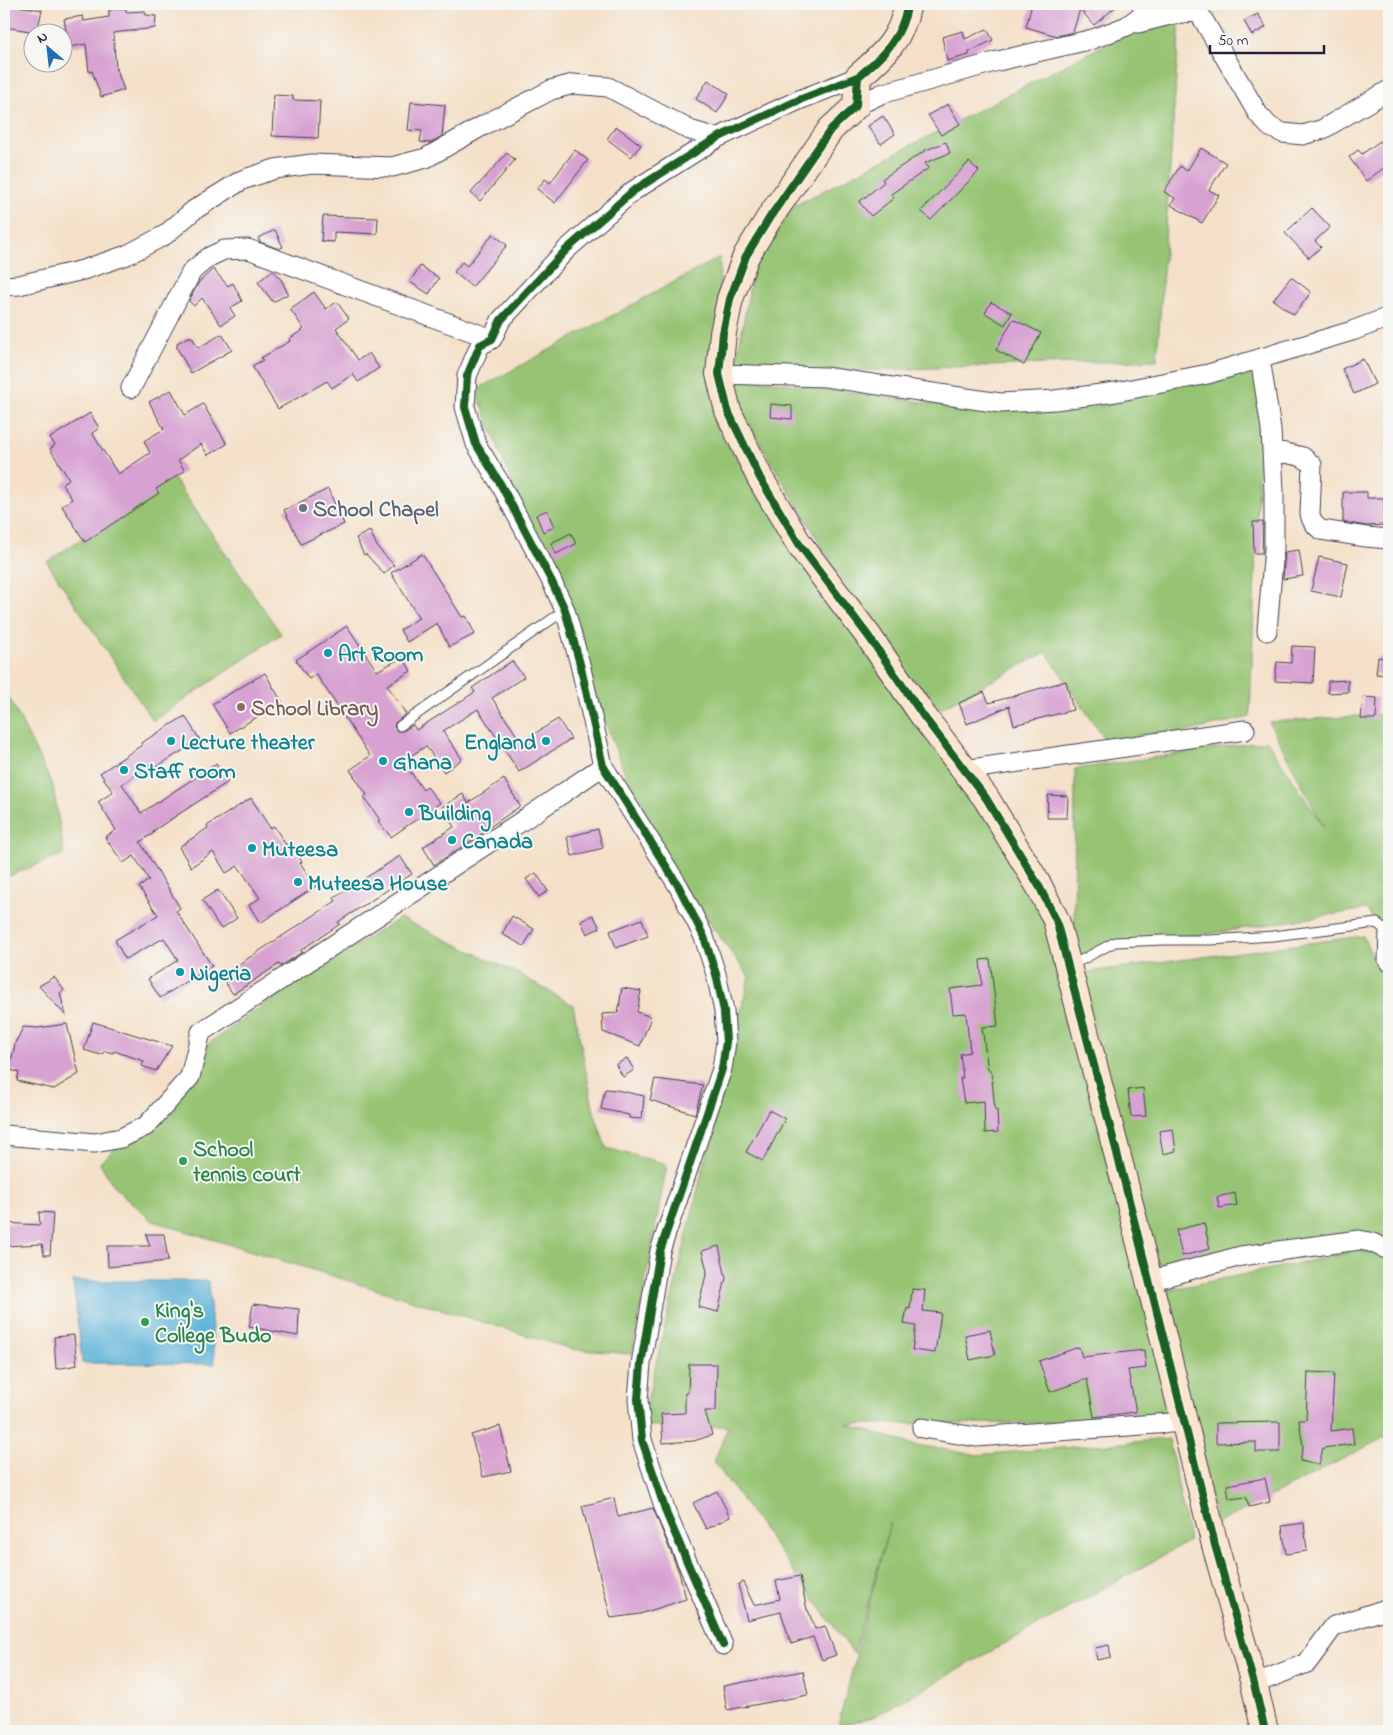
<svg xmlns="http://www.w3.org/2000/svg" width="1393" height="1735" viewBox="0 0 1393 1735" font-family="'Indie Flower',sans-serif">
<style>
.green{fill:#96c473;stroke:#5c7357}
.water{fill:#5cb1d9;stroke:#3f6a8a}
.building{fill:#d7a1d2}
.lines{fill:none;stroke-linecap:round;stroke-linejoin:round}
.lane-casing{stroke:#423e50;stroke-width:11}
.street-casing{stroke:#423e50;stroke-width:21}
.secondary-casing{stroke:#423e50;stroke-width:28}
.lane{stroke:#fff;stroke-width:9}
.street{stroke:#fff;stroke-width:19}
.secondary{stroke:#fbe5cf;stroke-width:26}
.cycleway-casing{stroke:#f6f6f2;stroke-width:11}
.cycleway{stroke:#1b5e20;stroke-width:8}
.worship-dot{fill:#6b7280;stroke:#f6f6f2;stroke-width:2}
.culture-dot{fill:#0f9aa8;stroke:#f6f6f2;stroke-width:2}
.education-dot{fill:#8d6e63;stroke:#f6f6f2;stroke-width:2}
.leisure-dot{fill:#2e9e5b;stroke:#f6f6f2;stroke-width:2}
.labels{text-anchor:middle;stroke-width:4;stroke-linejoin:round;paint-order:stroke}
.worship-label{font-size:22px;font-weight:bold;fill:#5b616d;stroke:#f6f6f2;text-anchor:start}
.culture-label{font-size:22px;font-weight:bold;fill:#0d838f;stroke:#f6f6f2;text-anchor:start}
.education-label{font-size:22px;font-weight:bold;fill:#785e54;stroke:#f6f6f2;text-anchor:start}
.leisure-label{font-size:22px;font-weight:bold;fill:#27864d;stroke:#f6f6f2;text-anchor:start}
</style>
<rect width="100%" height="100%" fill="#f6f6f2"/>
<filter id="ink" filterUnits="userSpaceOnUse"><feTurbulence type="fractalNoise" baseFrequency=".02" numOctaves="2"/><feDisplacementMap in="SourceGraphic" scale="10" xChannelSelector="R" yChannelSelector="G"/><feConvolveMatrix kernelMatrix="1 2 1 2 8 2 1 2 1" color-interpolation-filters="sRGB"/></filter>
<filter id="wash" filterUnits="userSpaceOnUse"><feTurbulence type="fractalNoise" baseFrequency=".0096" numOctaves="4" result="noise"/><feDisplacementMap in="SourceGraphic" scale="20" xChannelSelector="R" yChannelSelector="G"/><feGaussianBlur stdDeviation="1.12" result="paint"/><feColorMatrix in="noise" values="0 0 0 0 0 0 0 0 0 0 0 0 0 0 0 0 0 1.4 0 .05"/><feComposite in="paint" operator="in"/></filter>
<g filter="url(#wash)">
<rect width="100%" height="100%" fill="#f4e0c8"/>
<path class="green" d="M 1181,5 L 1157,360 L 734,375 L 753,269 L 792,207 Z
M 720,257 L 717,430 L 1039,886 L 1184,1422 L 846,1424 L 911,1444 L 976,1455 L 1169,1439 L 1189,1541 L 873,1717 L 838,1726 L 890,1523 L 854,1654 L 714,1462 L 728,1426 L 641,1426 L 749,977 L 653,845 L 476,390 Z
M 1262,371 L 1250,717 L 1111,749 L 1046,652 L 924,717 L 719,374 L 973,409 Z
M 172,476 L 281,634 L 153,721 L 47,562 Z
M 4,687 L 53,786 L 64,854 L 4,878 Z
M 1389,714 L 1389,944 L 1383,939 L 1367,909 L 1074,955 L 1075,769 L 1267,741 L 1324,827 L 1269,722 Z
M 400,918 L 513,971 L 573,1005 L 594,1112 L 606,1148 L 667,1164 L 632,1354 L 571,1349 L 153,1221 L 114,1187 L 100,1163 L 171,1093 L 208,1044 L 295,983 Z
M 1363,936 L 1385,985 L 1389,985 L 1389,1249 L 1362,1252 L 1389,1253 L 1389,1435 L 1217,1524 L 1163,1291 L 1349,1253 L 1154,1272 L 1081,973 Z"/>
<path class="water" d="M 73,1281 L 208,1281 L 215,1364 L 82,1363 Z"/>
<g id="blocks">
<path class="building" d="M 4,4 L 42,10 L 37,32 L 4,27 Z
M 1032,4 L 1119,4 L 1094,25 L 1080,9 L 1073,32 L 1057,36 L 1026,27 Z
M 126,8 L 126,12 L 145,11 L 146,15 L 156,16 L 155,28 L 113,33 L 116,68 L 124,90 L 101,97 L 92,71 L 89,72 L 86,44 L 69,47 L 64,19 L 83,16 L 84,21 L 109,17 L 109,10 Z
M 1258,14 L 1266,27 L 1252,35 L 1244,21 Z
M 987,29 L 993,40 L 969,52 L 969,55 L 947,61 L 942,37 L 963,31 L 965,39 Z
M 708,80 L 729,94 L 717,113 L 696,99 Z
M 274,95 L 293,96 L 293,100 L 320,101 L 318,138 L 272,136 Z
M 411,102 L 445,105 L 442,136 L 430,143 L 420,142 L 422,131 L 408,130 Z
M 948,104 L 960,124 L 941,135 L 928,115 Z
M 883,116 L 895,134 L 881,144 L 868,126 Z
M 616,126 L 641,145 L 631,157 L 607,139 Z
M 1380,141 L 1384,148 L 1389,144 L 1389,164 L 1366,181 L 1349,157 L 1358,150 L 1362,154 Z
M 946,142 L 950,153 L 925,163 L 929,168 L 891,194 L 894,198 L 871,216 L 859,202 L 884,182 L 882,179 L 926,150 Z
M 1201,148 L 1226,163 L 1209,190 L 1219,195 L 1202,223 L 1171,205 L 1175,198 L 1164,192 L 1180,166 L 1187,171 Z
M 575,150 L 588,160 L 555,203 L 537,189 L 545,179 L 550,183 Z
M 507,153 L 515,160 L 480,201 L 471,193 Z
M 969,162 L 979,171 L 931,220 L 921,211 Z
M 1312,208 L 1330,227 L 1315,241 L 1321,247 L 1309,258 L 1285,233 Z
M 323,216 L 378,218 L 377,234 L 334,232 L 334,242 L 321,241 Z
M 275,230 L 283,247 L 279,249 L 260,242 L 258,238 Z
M 493,234 L 507,245 L 472,287 L 454,272 L 462,262 L 467,266 Z
M 420,266 L 439,278 L 429,294 L 410,282 Z
M 213,269 L 228,286 L 233,283 L 242,301 L 230,308 L 235,316 L 221,325 L 202,298 L 194,306 L 189,301 L 199,282 Z
M 273,270 L 282,281 L 288,294 L 273,302 L 258,282 Z
M 1291,277 L 1311,292 L 1294,315 L 1273,300 Z
M 314,292 L 326,309 L 337,302 L 349,319 L 336,328 L 358,360 L 369,353 L 379,368 L 358,382 L 353,374 L 332,388 L 327,381 L 278,409 L 252,366 L 263,360 L 261,358 L 290,341 L 289,339 L 304,329 L 290,309 Z
M 991,302 L 1012,313 L 1005,325 L 985,313 Z
M 1013,319 L 1041,333 L 1024,365 L 996,350 Z
M 222,334 L 232,350 L 191,373 L 177,348 L 177,343 L 188,337 L 192,337 L 198,348 Z
M 1363,359 L 1375,384 L 1354,394 L 1342,369 Z
M 171,390 L 185,415 L 203,404 L 227,444 L 208,455 L 201,444 L 178,460 L 185,471 L 156,489 L 159,493 L 85,542 L 62,506 L 72,499 L 62,484 L 69,479 L 50,449 L 55,445 L 50,438 L 90,413 L 99,428 L 92,433 L 118,474 L 150,453 L 144,441 L 164,429 L 149,402 Z
M 771,404 L 792,406 L 792,419 L 770,417 Z
M 328,489 L 344,524 L 301,544 L 284,510 Z
M 1343,492 L 1367,492 L 1367,498 L 1384,498 L 1384,525 L 1366,526 L 1343,522 Z
M 547,510 L 554,527 L 543,532 L 536,515 Z
M 1253,522 L 1263,522 L 1262,553 L 1254,553 Z
M 370,531 L 378,548 L 394,565 L 384,574 L 366,554 L 364,555 L 356,538 Z
M 571,533 L 576,544 L 556,554 L 551,543 Z
M 1299,550 L 1303,576 L 1283,579 L 1285,552 Z
M 422,554 L 462,617 L 466,616 L 475,634 L 449,647 L 437,623 L 407,642 L 400,630 L 419,618 L 391,573 Z
M 1319,557 L 1348,563 L 1341,597 L 1311,591 Z
M 347,626 L 377,671 L 403,657 L 411,671 L 387,685 L 406,714 L 395,723 L 394,727 L 397,731 L 403,731 L 413,725 L 416,730 L 475,692 L 472,688 L 512,661 L 524,677 L 492,698 L 521,742 L 558,719 L 571,739 L 519,772 L 478,709 L 443,731 L 462,759 L 444,772 L 426,746 L 403,761 L 423,790 L 427,787 L 440,803 L 391,837 L 378,821 L 380,820 L 364,797 L 367,795 L 350,770 L 370,756 L 316,674 L 309,679 L 296,660 Z
M 1292,646 L 1315,647 L 1313,683 L 1275,681 L 1277,662 L 1291,663 Z
M 1378,657 L 1389,659 L 1389,675 L 1376,674 Z
M 265,673 L 282,702 L 230,733 L 212,704 Z
M 1348,680 L 1348,692 L 1328,693 L 1328,681 Z
M 1066,681 L 1073,710 L 1014,725 L 1009,706 L 967,724 L 959,703 L 984,692 L 989,703 Z
M 1363,697 L 1377,698 L 1376,719 L 1361,719 Z
M 185,716 L 200,740 L 156,767 L 153,763 L 122,784 L 141,813 L 216,764 L 228,782 L 153,831 L 154,833 L 140,842 L 180,908 L 176,911 L 212,966 L 160,998 L 148,979 L 178,960 L 164,938 L 125,959 L 115,940 L 158,915 L 139,887 L 149,880 L 134,856 L 123,863 L 105,837 L 116,830 L 98,802 L 113,792 L 100,773 L 142,745 L 141,743 Z
M 504,779 L 520,806 L 490,827 L 490,828 L 434,865 L 423,847 L 454,827 L 442,807 L 463,794 L 468,803 Z
M 1048,795 L 1068,796 L 1067,818 L 1047,818 Z
M 251,798 L 270,828 L 274,826 L 286,845 L 290,843 L 302,862 L 300,863 L 316,886 L 260,923 L 249,905 L 260,898 L 238,866 L 226,873 L 213,852 L 191,867 L 179,847 L 208,828 L 207,826 Z
M 598,829 L 603,848 L 572,856 L 567,837 Z
M 400,856 L 412,874 L 338,922 L 340,924 L 301,950 L 302,952 L 281,966 L 279,964 L 233,994 L 221,976 L 336,901 L 334,898 Z
M 536,873 L 548,891 L 539,897 L 526,879 Z
M 218,890 L 237,918 L 221,929 L 202,900 Z
M 593,915 L 600,928 L 587,934 L 581,921 Z
M 512,916 L 534,929 L 524,946 L 502,934 Z
M 642,919 L 648,936 L 616,948 L 610,931 Z
M 990,959 L 998,1026 L 982,1027 L 988,1070 L 991,1070 L 995,1110 L 997,1110 L 998,1132 L 985,1133 L 984,1101 L 964,1103 L 960,1078 L 963,1078 L 960,1054 L 970,1052 L 966,1013 L 953,1014 L 950,989 L 982,985 L 980,960 Z
M 54,977 L 64,990 L 60,993 L 66,1016 L 39,986 Z
M 622,988 L 641,991 L 637,1012 L 651,1017 L 640,1046 L 603,1032 L 602,1014 L 618,1013 Z
M 93,1022 L 172,1046 L 156,1071 L 142,1066 L 144,1061 L 114,1051 L 113,1053 L 105,1051 L 101,1055 L 84,1050 Z
M 67,1024 L 79,1074 L 54,1089 L 17,1081 L 19,1072 L 9,1070 L 16,1040 L 17,1040 L 23,1027 L 37,1028 Z
M 627,1058 L 634,1070 L 623,1077 L 616,1065 Z
M 655,1079 L 703,1085 L 695,1114 L 650,1100 Z
M 1143,1088 L 1146,1116 L 1131,1117 L 1128,1090 Z
M 605,1089 L 616,1090 L 644,1096 L 642,1119 L 629,1118 L 629,1115 L 601,1109 Z
M 769,1110 L 785,1119 L 763,1161 L 746,1152 Z
M 1173,1129 L 1176,1151 L 1163,1154 L 1159,1131 Z
M 1235,1193 L 1237,1205 L 1219,1208 L 1217,1197 Z
M 39,1212 L 53,1213 L 50,1255 L 44,1255 L 42,1244 L 4,1246 L 4,1223 L 40,1225 Z
M 1204,1223 L 1210,1249 L 1182,1256 L 1176,1230 Z
M 146,1234 L 164,1234 L 168,1261 L 108,1267 L 107,1246 L 150,1246 Z
M 719,1246 L 726,1278 L 718,1312 L 698,1307 L 707,1271 L 702,1251 Z
M 912,1289 L 925,1290 L 923,1311 L 941,1313 L 935,1353 L 912,1350 L 916,1326 L 904,1324 L 907,1308 L 910,1309 Z
M 253,1304 L 299,1309 L 298,1336 L 249,1327 Z
M 990,1330 L 995,1355 L 970,1360 L 965,1335 Z
M 74,1335 L 77,1365 L 56,1369 L 54,1337 Z
M 1079,1347 L 1082,1357 L 1144,1350 L 1146,1368 L 1128,1370 L 1136,1412 L 1094,1417 L 1087,1379 L 1050,1392 L 1039,1361 Z
M 689,1364 L 717,1364 L 716,1411 L 705,1411 L 712,1435 L 694,1441 L 663,1443 L 661,1414 L 685,1413 L 685,1393 L 688,1393 Z
M 1308,1372 L 1334,1373 L 1331,1431 L 1352,1428 L 1354,1444 L 1323,1448 L 1319,1465 L 1300,1461 L 1303,1447 L 1299,1420 L 1306,1420 Z
M 1280,1422 L 1280,1452 L 1256,1452 L 1256,1442 L 1216,1443 L 1216,1423 Z
M 500,1426 L 511,1471 L 483,1477 L 471,1435 Z
M 1265,1478 L 1270,1502 L 1249,1507 L 1246,1497 L 1229,1499 L 1227,1485 Z
M 717,1491 L 730,1517 L 706,1529 L 693,1503 Z
M 614,1498 L 618,1517 L 653,1508 L 679,1572 L 686,1599 L 640,1614 L 611,1618 L 582,1506 Z
M 1304,1523 L 1307,1551 L 1286,1554 L 1282,1526 Z
M 800,1576 L 807,1610 L 808,1610 L 815,1629 L 825,1626 L 836,1655 L 822,1660 L 813,1637 L 791,1644 L 781,1612 L 747,1620 L 738,1584 L 743,1582 L 754,1605 L 780,1599 L 776,1581 Z
M 1109,1645 L 1111,1657 L 1097,1660 L 1095,1648 Z
M 803,1671 L 808,1695 L 727,1710 L 723,1686 Z"/>
</g>
</g>
<g filter="url(#ink)">
<use href="#blocks" fill-opacity="0" stroke="#423e50" stroke-width="1"/>
<g class="lines">
<g class="lane-casing">
<path id="lane" d="M 400,726 L 565,610
M 1072,965 L 1115,942 L 1164,940 L 1211,940 L 1273,936 L 1377,923 L 1384,929 L 1383,961 L 1387,966 L 1389,967"/>
</g>
<g class="street-casing">
<path id="street" d="M 1194,4 L 1258,114 L 1270,127 L 1283,133 L 1303,135 L 1323,129 L 1389,90
M 1138,23 L 1174,14 L 1199,11
M 856,106 L 881,94 L 998,61 L 1093,39 L 1127,26 L 1157,4
M 4,286 L 19,285 L 83,270 L 127,255 L 165,235 L 194,210 L 242,180 L 275,169 L 312,164 L 392,167 L 426,158 L 484,125 L 551,90 L 573,84 L 608,87 L 690,130 L 717,138
M 1260,358 L 1271,429 L 1274,491 L 1274,548 L 1267,631
M 719,374 L 825,377 L 1000,403 L 1055,400 L 1116,392 L 1208,374 L 1352,331 L 1389,317
M 131,388 L 192,271 L 209,257 L 224,250 L 248,249 L 492,339
M 1272,450 L 1303,457 L 1312,465 L 1310,514 C 1311,521 1314,525 1321,530 L 1366,537 L 1389,539
M 964,770 L 1245,730
M 4,1135 L 95,1143 L 121,1138 L 146,1126 L 190,1077 L 201,1032 L 534,813 L 603,766
M 1149,1281 L 1241,1256 L 1359,1240 L 1370,1242 L 1389,1250
M 922,1428 L 976,1437 L 1184,1422
M 723,1645 L 667,1515 L 642,1440 L 638,1399 L 641,1364 L 660,1251 L 722,1069 L 726,1042 L 724,1011 L 716,974 L 704,937 L 679,887 L 603,766 L 580,664 L 565,610 L 551,580 L 501,485 L 476,444 L 465,407 L 467,376 L 480,345 L 492,339 L 501,320 L 566,250 L 633,191 L 717,138 L 799,100 L 858,77
M 1254,1684 L 1307,1663 L 1334,1626 L 1389,1608"/>
</g>
<g class="secondary-casing">
<path id="secondary" d="M 908,4 C 901,39 885,54 858,77 L 856,106 L 831,129 L 770,217 L 746,256 L 730,299 L 723,333 L 719,374 L 728,411 L 760,478 L 799,544 L 869,637 L 924,717 L 986,798 L 1039,886 L 1056,920 L 1124,1180 L 1215,1545 L 1254,1684 L 1265,1731"/>
</g>
<use href="#lane" class="lane"/>
<use href="#street" class="street"/>
<use href="#secondary" class="secondary"/>
<g class="cycleway-casing">
<path id="cycleway" d="M 908,4 C 901,39 885,54 858,77 L 856,106 L 831,129 L 770,217 L 746,256 L 730,299 L 723,333 L 719,374 L 728,411 L 760,478 L 799,544 L 869,637 L 924,717 L 986,798 L 1039,886 L 1056,920 L 1124,1180 L 1215,1545 L 1254,1684 L 1265,1731
M 723,1645 L 667,1515 L 642,1440 L 638,1399 L 641,1364 L 660,1251 L 722,1069 L 726,1042 L 724,1011 L 716,974 L 704,937 L 679,887 L 603,766 L 580,664 L 565,610 L 551,580 L 501,485 L 476,444 L 465,407 L 467,376 L 480,345 L 492,339 L 501,320 L 566,250 L 633,191 L 717,138 L 799,100 L 858,77"/>
</g>
<use href="#cycleway" class="cycleway"/>
</g>
</g>
<circle class="worship-dot" cx="303" cy="508" r="5"/>
<g class="culture-dot">
<circle cx="328" cy="653" r="5"/>
<circle cx="171" cy="741" r="5"/>
<circle cx="546" cy="741" r="5"/>
<circle cx="383" cy="761" r="5"/>
<circle cx="124" cy="770" r="5"/>
<circle cx="409" cy="812" r="5"/>
<circle cx="452" cy="840" r="5"/>
<circle cx="252" cy="848" r="5"/>
<circle cx="298" cy="882" r="5"/>
<circle cx="180" cy="972" r="5"/>
</g>
<circle class="education-dot" cx="241" cy="707" r="5"/>
<g class="leisure-dot">
<circle cx="183" cy="1161" r="5"/>
<circle cx="145" cy="1322" r="5"/>
</g>
<g class="labels">
<g class="worship-label">
<text x="313" y="516">School Chapel</text>
</g>
<g class="culture-label">
<text x="338" y="661">Art Room</text>
<text x="181" y="749">Lecture theater</text>
<text x="536" y="749" text-anchor="end">England</text>
<text x="393" y="769">Ghana</text>
<text x="134" y="778">Staff room</text>
<text x="419" y="820">Building</text>
<text x="462" y="848">Canada</text>
<text x="262" y="856">Muteesa</text>
<text x="308" y="890">Muteesa House</text>
<text x="190" y="980">Nigeria</text>
</g>
<g class="education-label">
<text x="251" y="715">School Library</text>
</g>
<g class="leisure-label">
<text x="193" y="1156">School<tspan x="193" dy="25">tennis court</tspan></text>
<text x="155" y="1317">King's<tspan x="155" dy="25">College Budo</tspan></text>
</g>
</g>
<rect width="1393" height="1735" fill="none" stroke="#f6f6f2" stroke-width="20"/>
<g transform="translate(48 48) rotate(332)"><circle r="24" fill="#f6f6f2" stroke="#a1a1a9"/>
<path d="M0-4L9 19L0 12L-9 19Z" fill="#1f6fb2"/>
<text y="-8" font-size="14" font-weight="bold" text-anchor="middle" fill="#22223b">N</text>
</g>
<path d="M1210 45v8h114v-8" fill="none" stroke="#22223b" stroke-width="2.5"/>
<text x="1218" y="45" font-size="15" fill="#22223b" stroke="#f6f6f2" stroke-width="4" paint-order="stroke">50 m</text>
</svg>
